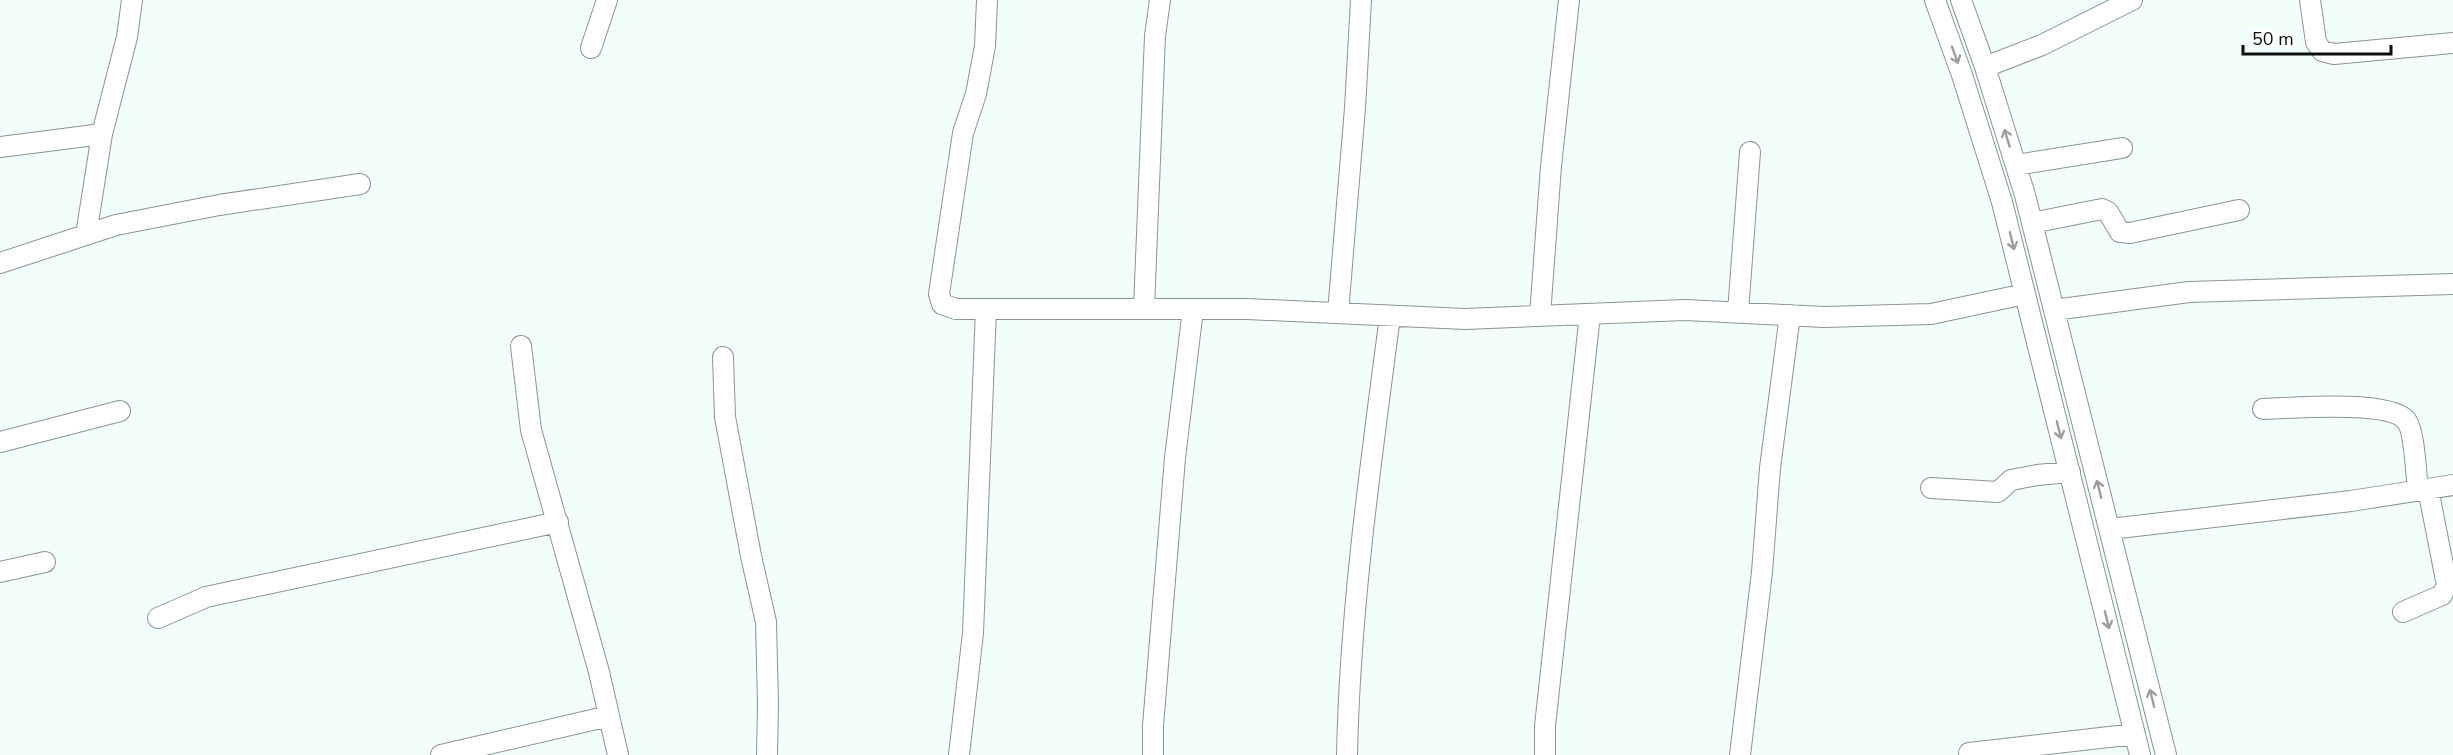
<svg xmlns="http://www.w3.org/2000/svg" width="2453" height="755" viewBox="0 0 2453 755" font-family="'Nunito Sans',sans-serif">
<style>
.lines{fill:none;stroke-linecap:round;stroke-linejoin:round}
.minor-casing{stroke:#8a9591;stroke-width:22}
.minor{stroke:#fff;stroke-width:20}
.oneway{stroke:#9d9f9e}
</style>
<rect width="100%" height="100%" fill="#f1fef9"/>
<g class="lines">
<g class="minor-casing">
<path id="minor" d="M 987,0 L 985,46 L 976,94 L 963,133 L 939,294 L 942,304 L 956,309 L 1247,309 L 1465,319 L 1685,310 L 1824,317 L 1931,314 L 2025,294
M 1935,0 L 1962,75 L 2002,202 L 2140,755
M 1961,0 L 1985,67 L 2025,195 L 2166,755
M 2310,0 L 2316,42 L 2322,51 L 2334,54 L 2453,43
M 591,48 L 607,0
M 1985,67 L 2042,45 L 2132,0
M 0,147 L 102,134
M 2016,165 L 2122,148
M 2032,223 L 2102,209 L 2108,212 L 2120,232 L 2130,233 L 2239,210
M 86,235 L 102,134 L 127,37 L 132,0
M 0,263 L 116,225 L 219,205 L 360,184
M 1144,308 L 1155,36 L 1160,0
M 2054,310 L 2189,292 L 2453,284
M 1738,312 L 1750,152
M 1338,313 L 1355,108 L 1361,0
M 1540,316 L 1551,166 L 1569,0
M 521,346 L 531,430 L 599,672 L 618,755
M 723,357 L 725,417 L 751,556 L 766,622 L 768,704 L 767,755
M 2263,409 C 2292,408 2385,400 2405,419 C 2415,428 2416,476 2418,491
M 0,442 L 120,411
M 1931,488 L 1998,492 L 2011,480 L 2037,475 L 2070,472
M 2110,529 L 2351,501 L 2453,485
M 0,572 L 45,562
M 2403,612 L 2442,595 L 2447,585 L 2428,489
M 158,618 L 206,597 L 558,522
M 1969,753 L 2135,734
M 441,755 L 609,716
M 959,755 L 973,633 L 986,309
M 1153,755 L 1153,726 L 1175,458 L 1193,309
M 1347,755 C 1350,608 1371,462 1390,316
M 1545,755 L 1545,726 L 1590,314
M 1740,755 L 1762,572 L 1770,468 L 1790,315"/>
</g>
<use href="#minor" class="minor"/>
</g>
<defs><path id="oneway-shaft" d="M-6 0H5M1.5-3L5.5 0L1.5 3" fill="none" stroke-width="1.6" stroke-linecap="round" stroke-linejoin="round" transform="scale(1.5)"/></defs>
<g class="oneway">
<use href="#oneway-shaft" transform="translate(1955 55) rotate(70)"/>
<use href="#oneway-shaft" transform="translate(2007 138) rotate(-107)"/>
<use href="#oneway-shaft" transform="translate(2012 241) rotate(76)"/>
<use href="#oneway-shaft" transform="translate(2059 430) rotate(76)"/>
<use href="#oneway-shaft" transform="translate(2099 489) rotate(-104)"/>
<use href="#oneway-shaft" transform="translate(2107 620) rotate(76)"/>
<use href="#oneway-shaft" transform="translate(2152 698) rotate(-104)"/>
</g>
<path d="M2243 45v9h148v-9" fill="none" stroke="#0a0e0d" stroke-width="3"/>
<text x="2252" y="45" font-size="18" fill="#0a0e0d" stroke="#ffffff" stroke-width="4.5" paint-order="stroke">50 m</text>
</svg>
